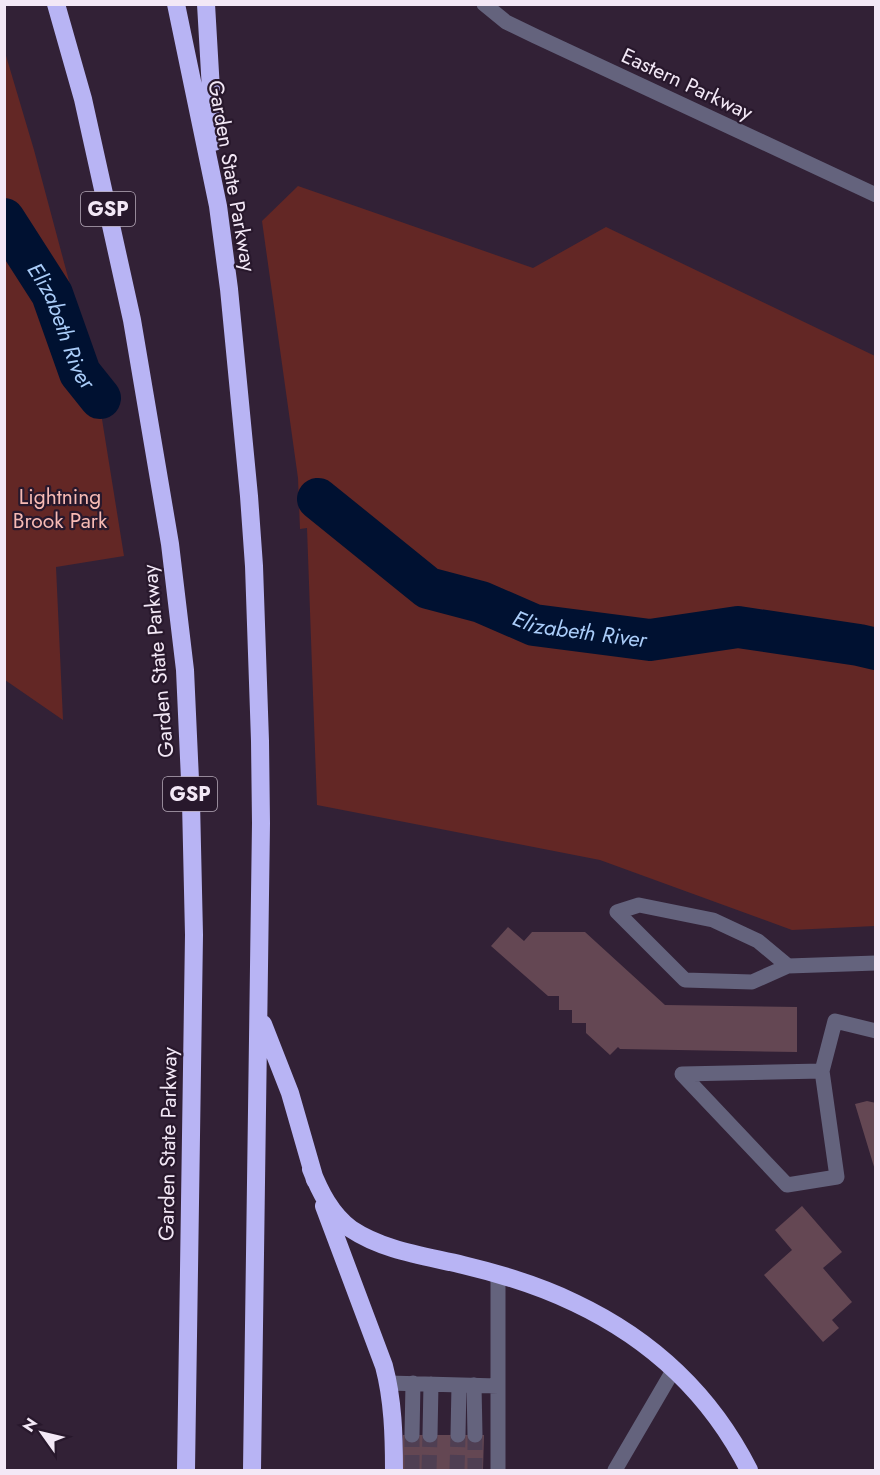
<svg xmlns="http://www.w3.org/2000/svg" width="880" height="1475" viewBox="0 0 880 1475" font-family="Jost,sans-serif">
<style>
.green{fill:#632725}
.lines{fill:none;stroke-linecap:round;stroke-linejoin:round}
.river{stroke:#001131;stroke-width:42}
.building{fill:#644753}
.minor-tunnel{stroke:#4f3f53;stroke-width:15;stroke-dasharray:15 8;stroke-linecap:butt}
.minor{stroke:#64637d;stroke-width:15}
.highway{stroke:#b8b4f4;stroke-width:18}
.labels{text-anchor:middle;stroke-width:4.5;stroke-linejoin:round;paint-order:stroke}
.shield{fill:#28182c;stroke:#b6aab9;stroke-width:1.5}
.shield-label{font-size:20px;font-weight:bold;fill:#f3e8f6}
.street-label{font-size:21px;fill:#f3e8f6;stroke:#28182c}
.park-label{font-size:21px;fill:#f7bab4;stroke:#28182c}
.water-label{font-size:22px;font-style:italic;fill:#aacdf9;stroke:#28182c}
</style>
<rect width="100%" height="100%" fill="#322136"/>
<path class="green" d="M 4,49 L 34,150 L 96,382 L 124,556 L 56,567 L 63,720 L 5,680 Z
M 298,186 L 533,268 L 606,227 L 875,356 L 875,926 L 792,930 L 600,860 L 317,805 L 307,528 L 300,529 L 298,478 L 262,221 Z"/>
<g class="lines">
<g class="river">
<path id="s1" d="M 4,219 L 52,294 L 80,373 L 100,398"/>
<path id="s2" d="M 318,499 L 428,588 L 481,602 L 534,625 L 650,640 L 738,627 L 859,645 L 876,649"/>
</g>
</g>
<path class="building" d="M 508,927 L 524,941 L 532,932 L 585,932 L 665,1005 L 797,1007 L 797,1052 L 620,1049 L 618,1047 L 610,1055 L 586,1033 L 586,1023 L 572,1023 L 572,1010 L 559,1010 L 559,996 L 548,996 L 491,946 Z
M 867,1101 L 876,1103 L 875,1170 L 855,1104 Z
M 802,1206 L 842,1252 L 823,1268 L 852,1302 L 832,1320 L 839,1328 L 823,1342 L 764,1275 L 792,1250 L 775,1230 Z
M 403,1435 L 484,1435 L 483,1470 L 403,1470 Z"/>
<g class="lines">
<path class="minor-tunnel" d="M 475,1435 L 475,1470
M 412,1470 L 412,1435
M 429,1470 L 430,1435
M 457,1470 L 458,1435"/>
<path class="minor" d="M 484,4 L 506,22 L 535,36 L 876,195
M 788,966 L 758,941 L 713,920 L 639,905 L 617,912 L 685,980 L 752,982 L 788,966 L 876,963
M 822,1071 L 682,1074 L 787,1185 L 837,1177 L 822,1071 L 835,1021 L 876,1031
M 498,1275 L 498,1470
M 388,1383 L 498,1386
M 474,1385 L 475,1435
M 412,1435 L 413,1383
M 430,1435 L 431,1384
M 458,1435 L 459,1385
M 615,1470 L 674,1369"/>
<path class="highway" d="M 56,4 L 83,99 L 132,320 L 170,544 L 185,670 L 191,802 L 194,935 L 186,1470
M 176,4 L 218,206 L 229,289 L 249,496 L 254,566 L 260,741 L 261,823 L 252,1470
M 206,4 L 214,142
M 263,1024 L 290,1093 L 315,1180
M 311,1169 C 320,1192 331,1214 351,1229 C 384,1251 426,1256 463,1265 C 501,1274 540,1286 575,1303 C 651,1339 711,1395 749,1470
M 324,1206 L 384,1366 C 393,1400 394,1436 394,1470"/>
</g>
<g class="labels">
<g class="shield">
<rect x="81" y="192" width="54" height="34" rx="4.5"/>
<rect x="163" y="777" width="54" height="34" rx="4.5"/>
</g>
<g class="shield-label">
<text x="108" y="216">GSP</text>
<text x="190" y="801">GSP</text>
</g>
<g class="street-label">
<text transform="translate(687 84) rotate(25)" y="7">Eastern Parkway</text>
<text transform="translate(232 176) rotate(80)" y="7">Garden State Parkway</text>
<text transform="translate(158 661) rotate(-95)" y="7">Garden State Parkway</text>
<text transform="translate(168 1144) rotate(-89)" y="7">Garden State Parkway</text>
</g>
<g class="park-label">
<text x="60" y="504">Lightning<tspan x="60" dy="24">Brook Park</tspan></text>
</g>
<g class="water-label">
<text dy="8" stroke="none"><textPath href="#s1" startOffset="122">Elizabeth River</textPath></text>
<text dy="8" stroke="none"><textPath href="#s2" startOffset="300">Elizabeth River</textPath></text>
</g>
</g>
<rect width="880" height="1475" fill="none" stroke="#f3e8f6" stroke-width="12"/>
<g transform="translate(42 1433) rotate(304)" stroke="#28182c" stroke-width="4.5" paint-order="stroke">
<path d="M0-4.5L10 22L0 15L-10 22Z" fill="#f3e8f6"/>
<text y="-9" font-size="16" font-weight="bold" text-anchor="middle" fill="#f3e8f6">N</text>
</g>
</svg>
